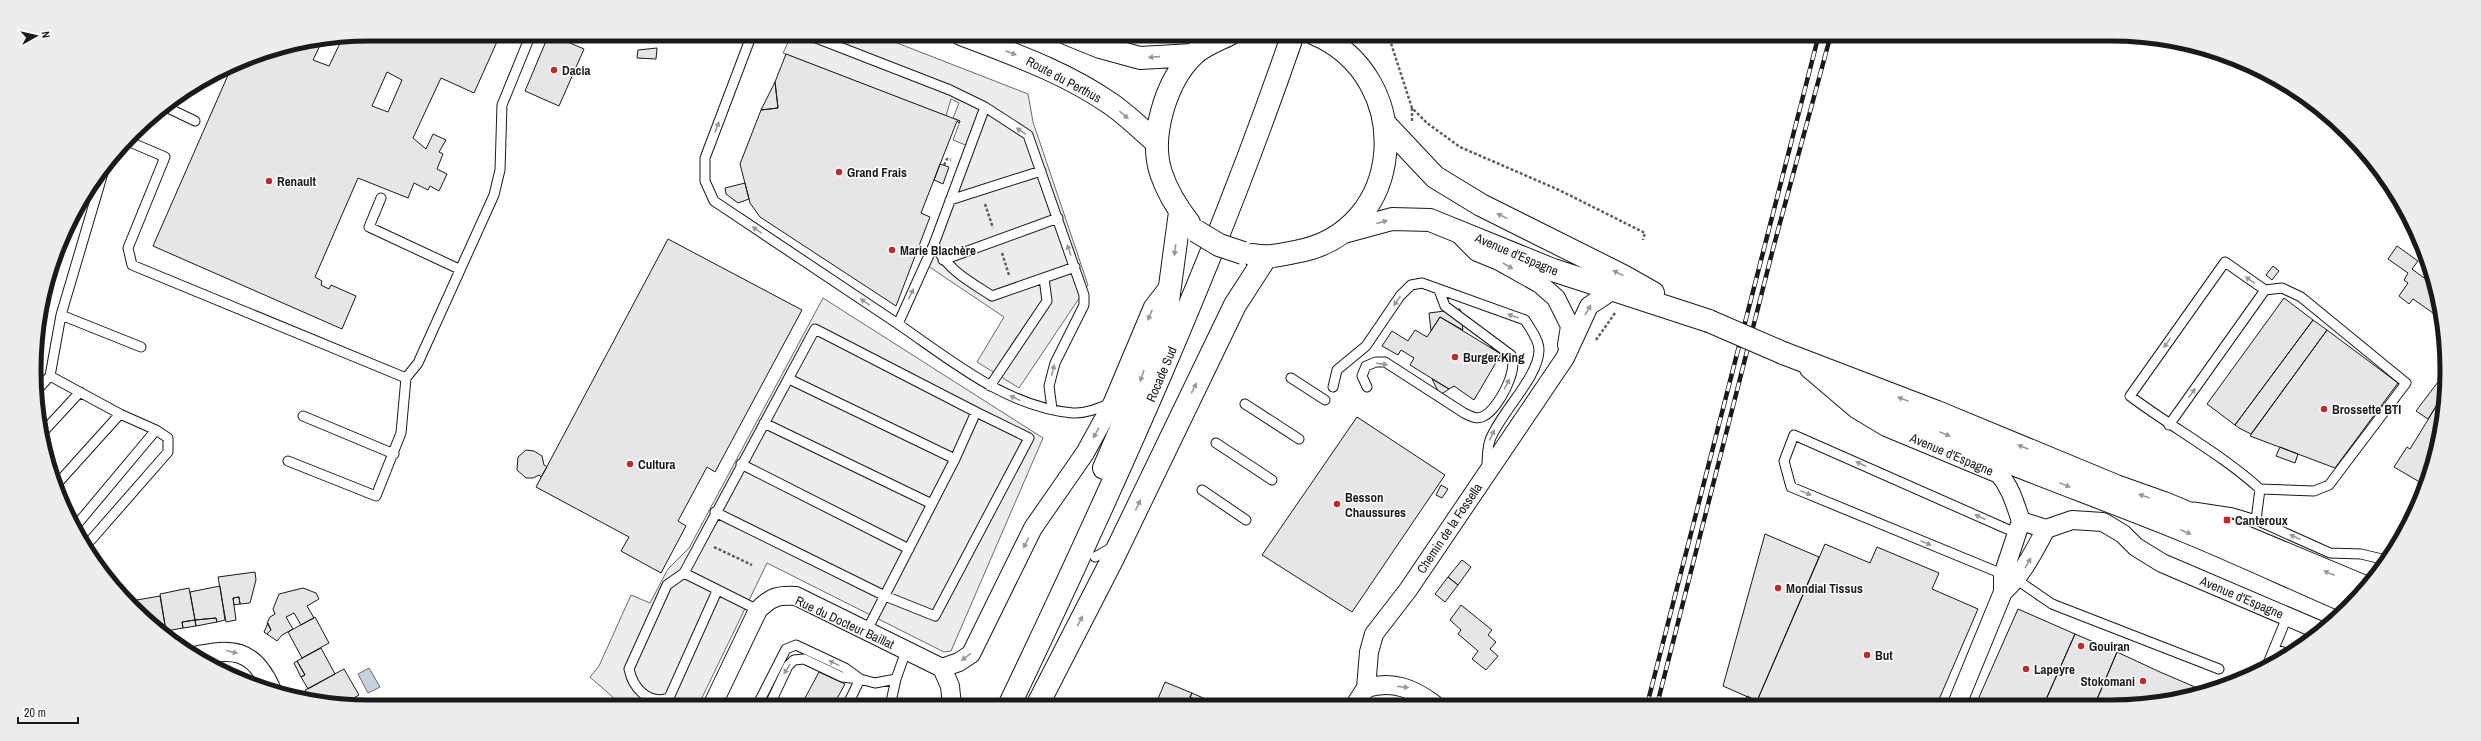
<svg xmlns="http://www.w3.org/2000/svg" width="2481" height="741" viewBox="0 0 2481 741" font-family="'Archivo Narrow',sans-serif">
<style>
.parking{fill:#ededed;stroke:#6a6a6a}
.water{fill:#c6d2dc;stroke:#6a6a6a}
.building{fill:#e6e6e6;stroke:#1a1a1a;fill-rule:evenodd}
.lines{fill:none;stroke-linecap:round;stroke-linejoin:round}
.service-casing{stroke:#1a1a1a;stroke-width:11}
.minor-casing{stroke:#1a1a1a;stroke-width:20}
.secondary-casing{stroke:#1a1a1a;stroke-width:24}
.primary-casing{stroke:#1a1a1a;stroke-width:24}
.path{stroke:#5f5f5f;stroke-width:2.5;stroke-dasharray:3 2;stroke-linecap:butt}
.service{stroke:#fff;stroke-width:9}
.minor{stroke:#fff;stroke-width:18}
.secondary{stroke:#fff;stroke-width:22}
.primary{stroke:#fff;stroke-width:22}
.rail-casing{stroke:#1a1a1a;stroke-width:4.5}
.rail{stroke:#fff;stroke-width:3;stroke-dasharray:9;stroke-linecap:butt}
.secondary-bridge-casing{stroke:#1a1a1a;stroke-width:24;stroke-linecap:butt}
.primary-bridge-casing{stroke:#1a1a1a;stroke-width:24;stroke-linecap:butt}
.secondary-bridge{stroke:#fff;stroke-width:22}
.primary-bridge{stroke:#fff;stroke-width:22}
.oneway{fill:#989898}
.poi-dot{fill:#c62828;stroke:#fff;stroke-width:1.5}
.labels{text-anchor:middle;stroke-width:3;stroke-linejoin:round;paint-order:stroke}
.poi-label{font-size:13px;font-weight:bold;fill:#1a1a1a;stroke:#fff;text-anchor:start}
.street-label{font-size:13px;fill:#1a1a1a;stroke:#fff}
.rim{fill:none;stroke:#1a1a1a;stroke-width:5}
</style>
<rect width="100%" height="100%" fill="#fff"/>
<path class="parking" d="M 792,34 L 874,34 L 1028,94 L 1033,122 L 1088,285 L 1019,388 L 977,362 L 1004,317 L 925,264 L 968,146 L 953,140 L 960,121 L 953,118 L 959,103 L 951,99 L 946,116 L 783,53 Z
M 823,298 L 1043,438 L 951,651 L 944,652 L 767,563 L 698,706 L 624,707 L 590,677 L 599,666 L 631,595 L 650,603 L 668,569 L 689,548 Z"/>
<path class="water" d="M 369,668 L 380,687 L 368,693 L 358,674 Z"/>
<path class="building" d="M 370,34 L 500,35 L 474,93 L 441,78 L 413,138 L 426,149 L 433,134 L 446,140 L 439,152 L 443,154 L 437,169 L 447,174 L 439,191 L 430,186 L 428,190 L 414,183 L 408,198 L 358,178 L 315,277 L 322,281 L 321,285 L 329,289 L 331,285 L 356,296 L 342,329 L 153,246 L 232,66 L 242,60 L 305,40 L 323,39 L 313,60 L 329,66 L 343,37 ZM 387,72 L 402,80 L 388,112 L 372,106 Z
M 549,34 L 584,49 L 559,106 L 525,91 Z
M 657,48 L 656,59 L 637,58 L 638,50 Z
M 786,54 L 960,121 L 959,123 L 957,121 L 921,213 L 930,217 L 896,306 L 760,217 L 750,203 L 740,164 L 761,110 L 778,108 L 775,82 Z
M 775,82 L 778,108 L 761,110 Z
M 940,164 L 949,167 L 943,184 L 934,180 Z
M 745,183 L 749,199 L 738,203 L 726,194 L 725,188 Z
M 668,239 L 802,310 L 715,472 L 707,467 L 678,521 L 686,526 L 661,573 L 621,551 L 629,537 L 536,487 Z
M 2397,246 L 2418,261 L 2412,269 L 2435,286 L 2440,303 L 2433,313 L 2413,299 L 2409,304 L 2399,296 L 2408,283 L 2404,280 L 2408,273 L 2388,259 Z
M 2273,266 L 2279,271 L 2272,280 L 2266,275 Z
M 2284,298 L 2313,320 L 2235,425 L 2207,404 Z
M 1460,309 L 1463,330 L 1440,317 L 1431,331 L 1429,313 Z
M 1440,317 L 1501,354 L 1474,400 L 1454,386 L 1449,389 L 1410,365 L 1414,358 L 1401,350 L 1398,355 L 1382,346 L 1392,331 L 1408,341 L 1415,330 L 1427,337 Z
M 2313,320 L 2327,330 L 2251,434 L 2239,428 L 2235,425 Z
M 2327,330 L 2398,383 L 2335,468 L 2250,436 Z
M 1502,346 L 1507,359 L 1497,361 L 1501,354 L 1490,347 Z
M 2447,370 L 2445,392 L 2428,419 L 2416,411 Z
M 1432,379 L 1449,389 L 1440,395 Z
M 2445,392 L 2441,436 L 2423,484 L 2394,467 L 2407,447 L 2410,449 Z
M 1357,417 L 1445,475 L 1352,612 L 1262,555 Z
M 2280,447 L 2298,454 L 2295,463 L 2276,456 Z
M 526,450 L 534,451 L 542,456 L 544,465 L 547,467 L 541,477 L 539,475 L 533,478 L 526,478 L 517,470 L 518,457 Z
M 1441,485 L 1448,489 L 1442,498 L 1436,495 Z
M 1765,534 L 1819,557 L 1757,701 L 1723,686 Z
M 1825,544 L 1870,563 L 1877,547 L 1939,573 L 1932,589 L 1978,609 L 1937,704 L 1767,705 L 1757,701 Z
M 1462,560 L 1471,567 L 1458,585 L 1448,577 Z
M 255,572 L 256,580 L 250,603 L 240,604 L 239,597 L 233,598 L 236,620 L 226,622 L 218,577 Z
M 1448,577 L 1458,585 L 1445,602 L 1435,594 Z
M 220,586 L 225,620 L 217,622 L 216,618 L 195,620 L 190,592 Z
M 189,588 L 195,620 L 182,622 L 183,628 L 166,631 L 160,594 Z
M 303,588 L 316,593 L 319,599 L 307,606 L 314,618 L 301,625 L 294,613 L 286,617 L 293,629 L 282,635 L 277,641 L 267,634 L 271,630 L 267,623 L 270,617 L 275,614 L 273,609 L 279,594 Z
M 160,596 L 166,631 L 160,632 L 148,623 L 132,606 L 131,601 Z
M 239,597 L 240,604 L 234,605 L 233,598 Z
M 1461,605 L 1492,630 L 1488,635 L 1496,642 L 1490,649 L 1498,656 L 1486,670 L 1472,659 L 1478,651 L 1458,634 L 1461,630 L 1450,620 Z
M 2018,609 L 2075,634 L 2044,704 L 1976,704 Z
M 315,617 L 329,643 L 302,658 L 288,632 Z
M 216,618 L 217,622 L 196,626 L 195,620 Z
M 195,620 L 196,626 L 183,628 L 182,622 Z
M 268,623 L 271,630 L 267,634 L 264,632 Z
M 2075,634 L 2117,652 L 2095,704 L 2044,704 Z
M 321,648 L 335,674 L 308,689 L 301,677 L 305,675 L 297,661 Z
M 2117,652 L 2160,672 L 2202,690 L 2154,704 L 2095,704 Z
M 297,661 L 305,675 L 301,677 L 294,663 Z
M 344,669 L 359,695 L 343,704 L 316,702 L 314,697 L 310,699 L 305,690 Z
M 819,672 L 845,684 L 833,706 L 809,706 L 811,702 L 805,698 Z
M 1165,682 L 1192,693 L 1190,697 L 1210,706 L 1155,706 Z
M 1192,693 L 1221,706 L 1210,706 L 1190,697 Z
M 1747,696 L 1757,701 L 1755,705 L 1745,702 Z"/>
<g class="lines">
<g class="service-casing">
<path id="service" d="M 752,34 L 705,158 L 705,181 L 714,201 L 898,324
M 806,34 L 950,90 L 985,107 L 934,244 C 949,271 967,280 992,296 L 1075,267
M 166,107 L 195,121
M 985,107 L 1028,135 L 1084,295 L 1084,305 L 1055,363 L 1049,386 L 1052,409
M 130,137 L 130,142 L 165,157 L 128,248 L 132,265 L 406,378 L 418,363 L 494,195 L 500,170 L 502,105 L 531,34
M 106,163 L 61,315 L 141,347
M 381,198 L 369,227 L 459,269
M 950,200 L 1041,171
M 934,244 L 898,324 C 951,360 1006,407 1073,413 C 1086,414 1100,408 1111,403
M 943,260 L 1058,218
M 50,376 L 120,414 L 156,430 L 168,438 L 168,452 L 91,540 L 82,541
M 1291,378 L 1325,400
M 789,379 L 955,459
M 990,386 L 1047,301 L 1044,278
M 1333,387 L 1337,370 L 1366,346 L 1400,296 L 1411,285 L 1422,283 L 1525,320 C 1530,328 1539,340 1539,350 C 1539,377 1500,413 1490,440 C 1487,449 1487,459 1487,468
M 1367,387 L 1362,376 L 1366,366 L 1376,362 L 1385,362 L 1464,413 C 1470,416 1477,420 1484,416 C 1499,408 1519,369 1511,355 L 1445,306 L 1439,290
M 39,388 L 50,376 L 61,315
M 1245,404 L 1299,439
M 303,416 L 394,454
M 764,423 L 932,504
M 2169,425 L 2265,290 L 2225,262 L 2130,396 C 2171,427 2223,455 2260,489 L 2256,520
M 43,432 L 80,392
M 1216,443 L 1272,480
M 288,461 L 376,496 L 401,433 L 406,378
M 741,464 L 909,549
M 56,485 L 120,414
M 2260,489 L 2314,491 L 2329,485 L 2406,383 L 2301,297 L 2282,288 L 2265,290
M 1202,490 L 1246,520
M 2194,507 L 2233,513 L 2256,520 L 2330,553 L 2361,554 L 2386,560
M 715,512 L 885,596 L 935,616 L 1029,438 L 976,412
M 74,528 L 156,430
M 2016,533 L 1794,435 L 1784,461 L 1791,487 L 2017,580 L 2052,604 L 2219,669
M 1095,557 L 1113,547
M 684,573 L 667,585 L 629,669 C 633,688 648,705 669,698 L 717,591
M 758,610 L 684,573 L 815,329 L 976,412 L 955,459 L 866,632
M 2274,649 L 2286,653
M 2266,668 L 2287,617
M 757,706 L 786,649 L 796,645 L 845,668 L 860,679 L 875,683 L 896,679
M 769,706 L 788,666 L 794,660 L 804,659 L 842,677 L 860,679 L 847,706
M 890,706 L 896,679 L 906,651"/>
</g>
<g class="minor-casing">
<path id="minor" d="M 1459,234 L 1477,252 L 1499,261 L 1540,284 L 1556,298 L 1570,326 L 1567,345
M 1809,369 L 1856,409 L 1886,427 L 1999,474 C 2011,488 2015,504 2021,521
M 2021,521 L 2046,529 L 2072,520 L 2103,522 L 2123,534 L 2136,547 L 2162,563 L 2319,630
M 2003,592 C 2023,574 2033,553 2046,529
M 194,656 C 232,648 253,648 271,688
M 942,668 L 959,662 L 971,654 L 1033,528 L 1085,453 L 1113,402 L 1153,307 L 1170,285
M 942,668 L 950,686 L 952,706
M 1366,688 C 1394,680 1414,689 1435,705
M 1957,704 L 2003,592 L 2003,575 L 2021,521
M 1355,705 L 1366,688 L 1369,652 L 1374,634 L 1408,590 L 1565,358 L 1589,306 L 1613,290
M 712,706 L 758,610 C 771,597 777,595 796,596 L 942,668"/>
</g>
<g class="secondary-casing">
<path id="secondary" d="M 1386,125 L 1435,177 L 1481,205 L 1623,276 L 1653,293
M 1344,232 L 1392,219 L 1430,220 L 1553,270 L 1709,321
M 1783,353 L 1937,412 L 2116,486 L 2164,503 L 2365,587
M 1850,391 C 1955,447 2075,486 2185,531 C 2241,554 2296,580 2352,604"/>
</g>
<g class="primary-casing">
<path id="primary" d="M 961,34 C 1013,54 1065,72 1111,104 C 1127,115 1142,130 1156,142
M 1068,34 L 1100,47 L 1140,58 L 1193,55
M 1189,223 C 1178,209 1167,191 1161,173 C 1149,137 1166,81 1193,55 C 1203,45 1218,40 1230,34
M 1253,255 C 1268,258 1280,255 1295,252 C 1407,233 1417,78 1315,34
M 1104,468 L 1138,389 L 1168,301 L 1180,212
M 1009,706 C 1114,486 1214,264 1293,34
M 1037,706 L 1112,560 L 1235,305 L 1266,257"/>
</g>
<path class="path" d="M 1388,34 L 1412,108 L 1427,123 L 1460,147 L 1559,190 L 1645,233 L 1643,240
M 1412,121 L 1412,108
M 944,165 L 947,159 L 951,160
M 985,204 L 993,228
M 1002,253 L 1009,275
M 1596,340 L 1615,313
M 714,547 L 752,565"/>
<use href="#service" class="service"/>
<use href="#minor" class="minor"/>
<use href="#secondary" class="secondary"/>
<use href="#primary" class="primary"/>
<g class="rail-casing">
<path id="rail" d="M 1647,705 L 1819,34
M 1657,705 L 1774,245 L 1831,34"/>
</g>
<use href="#rail" class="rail"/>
<g class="secondary-bridge-casing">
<path id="secondary-bridge" d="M 1709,321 L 1783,353"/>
</g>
<g class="primary-bridge-casing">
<path id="primary-bridge" d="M 1196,231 L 1219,245 L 1243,253"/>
</g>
<use href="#secondary-bridge" class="secondary-bridge"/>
<use href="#primary-bridge" class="primary-bridge"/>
</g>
<defs><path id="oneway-solid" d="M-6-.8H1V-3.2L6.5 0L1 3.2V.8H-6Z"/></defs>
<g class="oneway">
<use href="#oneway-solid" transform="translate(1011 53) rotate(21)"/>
<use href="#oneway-solid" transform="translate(1154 57) rotate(176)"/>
<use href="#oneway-solid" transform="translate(1124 115) rotate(40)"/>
<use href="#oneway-solid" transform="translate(717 127) rotate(-69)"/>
<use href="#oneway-solid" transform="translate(1021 131) rotate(-147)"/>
<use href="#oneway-solid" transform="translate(1502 216) rotate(-154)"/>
<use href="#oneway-solid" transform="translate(1382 222) rotate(-15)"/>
<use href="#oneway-solid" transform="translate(757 230) rotate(-146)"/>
<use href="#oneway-solid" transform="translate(1069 250) rotate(-110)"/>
<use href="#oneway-solid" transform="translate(1175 250) rotate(97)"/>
<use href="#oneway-solid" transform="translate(1508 266) rotate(30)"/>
<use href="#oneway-solid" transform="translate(1618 273) rotate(-153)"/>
<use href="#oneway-solid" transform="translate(2250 280) rotate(-145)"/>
<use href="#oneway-solid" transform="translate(911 294) rotate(-65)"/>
<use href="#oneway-solid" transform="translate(1397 301) rotate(125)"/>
<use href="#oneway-solid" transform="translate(865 302) rotate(-146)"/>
<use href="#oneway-solid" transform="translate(1588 310) rotate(-60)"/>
<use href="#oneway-solid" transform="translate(1150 315) rotate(113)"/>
<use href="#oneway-solid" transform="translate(1513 316) rotate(-160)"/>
<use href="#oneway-solid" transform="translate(2167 343) rotate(125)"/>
<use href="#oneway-solid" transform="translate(1382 364) rotate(9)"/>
<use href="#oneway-solid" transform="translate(1053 370) rotate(-76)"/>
<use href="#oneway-solid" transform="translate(1142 376) rotate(109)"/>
<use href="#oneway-solid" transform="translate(1507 384) rotate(-62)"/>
<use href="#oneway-solid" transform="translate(1194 388) rotate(-63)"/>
<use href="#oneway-solid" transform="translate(2192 393) rotate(-55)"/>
<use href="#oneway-solid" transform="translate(1015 398) rotate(-154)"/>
<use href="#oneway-solid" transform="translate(1903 399) rotate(-159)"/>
<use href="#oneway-solid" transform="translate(1096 433) rotate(119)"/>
<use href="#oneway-solid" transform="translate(1945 434) rotate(23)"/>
<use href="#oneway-solid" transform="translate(1492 435) rotate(-65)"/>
<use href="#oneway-solid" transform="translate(2023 447) rotate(-157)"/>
<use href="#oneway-solid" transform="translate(1861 464) rotate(-156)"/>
<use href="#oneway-solid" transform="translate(2065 485) rotate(22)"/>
<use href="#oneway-solid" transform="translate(1806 493) rotate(22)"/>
<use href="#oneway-solid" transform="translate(2144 496) rotate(-161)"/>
<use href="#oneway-solid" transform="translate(1138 505) rotate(-65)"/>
<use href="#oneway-solid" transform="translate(1980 517) rotate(-156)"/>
<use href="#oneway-solid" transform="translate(2186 532) rotate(23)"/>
<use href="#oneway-solid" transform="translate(2295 537) rotate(-156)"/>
<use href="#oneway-solid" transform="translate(1026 543) rotate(116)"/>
<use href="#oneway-solid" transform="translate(1926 543) rotate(22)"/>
<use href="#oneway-solid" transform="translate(2028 563) rotate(-60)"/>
<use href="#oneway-solid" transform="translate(2329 573) rotate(-158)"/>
<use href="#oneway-solid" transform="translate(1080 621) rotate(-63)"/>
<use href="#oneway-solid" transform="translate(232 652) rotate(14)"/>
<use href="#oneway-solid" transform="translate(966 657) rotate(143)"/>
<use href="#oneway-solid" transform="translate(834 663) rotate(-154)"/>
<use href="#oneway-solid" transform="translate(787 669) rotate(122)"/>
<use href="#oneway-solid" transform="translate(1403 687) rotate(7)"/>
</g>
<g class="poi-dot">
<circle cx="554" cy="70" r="4"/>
<circle cx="839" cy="172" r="4"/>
<circle cx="269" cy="181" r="4"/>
<circle cx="892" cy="250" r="4"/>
<circle cx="1455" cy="357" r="4"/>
<circle cx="2324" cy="409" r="4"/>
<circle cx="630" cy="464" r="4"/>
<circle cx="1337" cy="504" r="4"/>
<rect x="2223" y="516" width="8" height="8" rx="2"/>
<circle cx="1778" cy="588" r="4"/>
<circle cx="2081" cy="646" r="4"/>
<circle cx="1867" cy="655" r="4"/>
<circle cx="2026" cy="669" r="4"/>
<circle cx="2143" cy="681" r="4"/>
</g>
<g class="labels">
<g class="poi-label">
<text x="562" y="75">Dacia</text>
<text x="847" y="177">Grand Frais</text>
<text x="277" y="186">Renault</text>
<text x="900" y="255">Marie Blachère</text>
<text x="1463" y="362">Burger King</text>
<text x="2332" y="414">Brossette BTI</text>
<text x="638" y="469">Cultura</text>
<text x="1345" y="502">Besson<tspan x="1345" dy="15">Chaussures</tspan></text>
<text x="2235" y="525">Canteroux</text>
<text x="1786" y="593">Mondial Tissus</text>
<text x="2089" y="651">Gouiran</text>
<text x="1875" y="660">But</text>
<text x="2034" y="674">Lapeyre</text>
<text x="2135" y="686" text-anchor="end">Stokomani</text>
</g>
<g class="street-label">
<text transform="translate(1064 79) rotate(28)" y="5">Route du Perthus</text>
<text transform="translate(1517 254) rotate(23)" y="5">Avenue d'Espagne</text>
<text transform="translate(1161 374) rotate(-67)" y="5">Rocade Sud</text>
<text transform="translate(1952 454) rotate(23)" y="5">Avenue d'Espagne</text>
<text transform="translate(1449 528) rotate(-56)" y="5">Chemin de la Fossella</text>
<text transform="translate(2242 597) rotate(23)" y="5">Avenue d'Espagne</text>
<text transform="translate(845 622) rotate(25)" y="5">Rue du Docteur Baillat</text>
</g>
</g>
<path d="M0 0H2481V741H0ZM370 41H2111A329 329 0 0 1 2440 370V371A329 329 0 0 1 2111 700H370A329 329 0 0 1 41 371V370A329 329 0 0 1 370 41Z" fill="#ededed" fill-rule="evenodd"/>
<path class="rim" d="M370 41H2111A329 329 0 0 1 2440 370V371A329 329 0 0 1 2111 700H370A329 329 0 0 1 41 371V370A329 329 0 0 1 370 41Z"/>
<g transform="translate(36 36) rotate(82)" stroke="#ffffff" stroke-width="3" paint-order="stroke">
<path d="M0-3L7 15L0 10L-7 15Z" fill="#1a1a1a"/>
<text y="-6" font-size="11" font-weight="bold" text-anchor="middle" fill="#1a1a1a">N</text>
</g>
<path d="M18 717v6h60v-6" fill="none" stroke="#1a1a1a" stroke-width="2"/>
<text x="24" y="717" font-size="12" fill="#1a1a1a" stroke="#ffffff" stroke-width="3" paint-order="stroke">20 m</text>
</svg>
